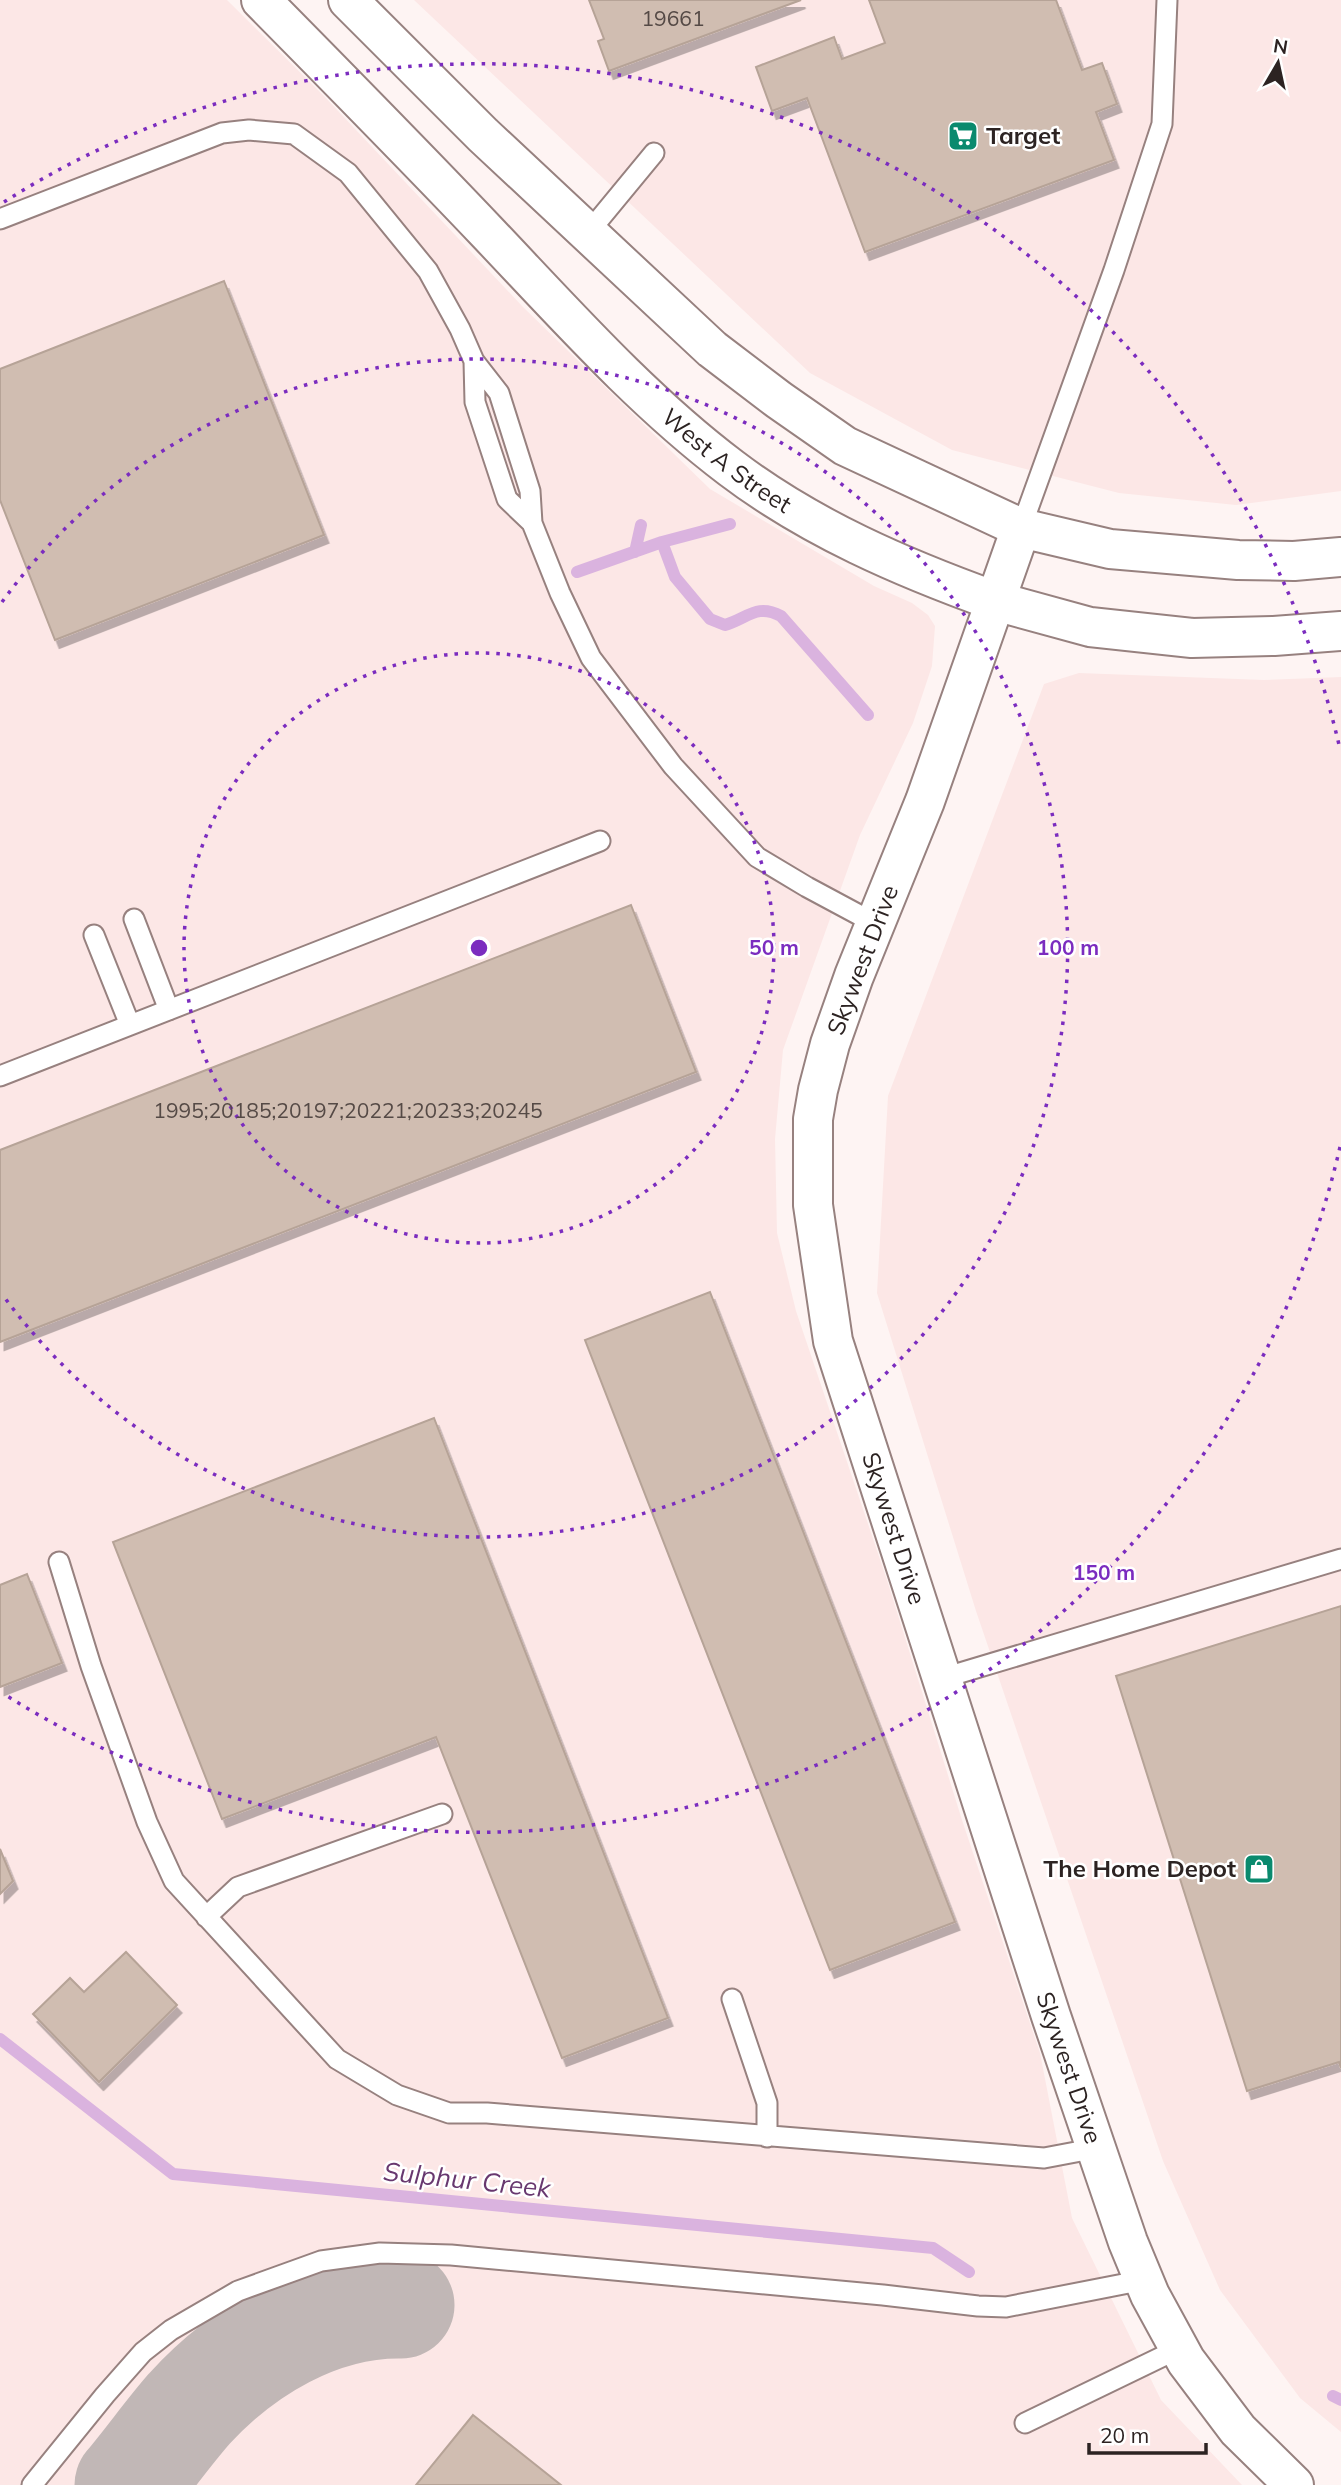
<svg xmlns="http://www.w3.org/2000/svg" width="1341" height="2485" viewBox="0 0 1341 2485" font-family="Mulish,sans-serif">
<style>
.built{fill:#fce7e6}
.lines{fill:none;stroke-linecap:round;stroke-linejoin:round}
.stream{stroke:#dab3df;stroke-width:12}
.taxiway{stroke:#c1b7b6;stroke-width:107}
.building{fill:#d0bdb1;stroke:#b6a397;stroke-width:2;filter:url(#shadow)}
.service-casing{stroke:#97817f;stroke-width:23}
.minor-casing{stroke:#97817f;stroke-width:42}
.tertiary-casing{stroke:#97817f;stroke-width:42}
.service{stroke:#fff;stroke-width:19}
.minor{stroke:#fff;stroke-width:38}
.tertiary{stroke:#fff;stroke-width:38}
.ring{fill:none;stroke:#7b2cbf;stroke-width:3.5;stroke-dasharray:3.5 7}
.labels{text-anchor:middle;stroke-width:5;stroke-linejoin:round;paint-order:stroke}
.number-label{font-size:21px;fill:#554a46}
.poi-label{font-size:24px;font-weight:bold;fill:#2c2322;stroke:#fff;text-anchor:start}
.street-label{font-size:24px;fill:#2c2322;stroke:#fff}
.water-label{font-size:26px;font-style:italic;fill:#68386f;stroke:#fff}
.centre{fill:#7b2cbf;stroke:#fff;stroke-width:3.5}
.ring-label{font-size:21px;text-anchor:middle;font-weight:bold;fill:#7b2cbf;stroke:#fff;stroke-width:5;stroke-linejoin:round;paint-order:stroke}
</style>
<defs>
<filter id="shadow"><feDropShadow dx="4.5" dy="8" stdDeviation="0" flood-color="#0004"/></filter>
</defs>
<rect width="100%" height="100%" fill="#fef4f3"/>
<path class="built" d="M 0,0 L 227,0 L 323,95 L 523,307 L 710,489 L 874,586 L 912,603 L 928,615 L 935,626 L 932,666 L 913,723 L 860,835 L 783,1050 L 775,1139 L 777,1233 L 796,1311 L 887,1580 L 962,1820 L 1040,2053 L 1072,2218 L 1161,2400 L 1242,2485 L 0,2485 Z
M 414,0 L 1341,0 L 1341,491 L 1236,505 L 1119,493 L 952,450 L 810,373 Z
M 1079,673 L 1264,680 L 1341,677 L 1341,2432 L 1300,2398 L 1220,2290 L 1163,2161 L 976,1611 L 877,1293 L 888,1096 L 1044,684 Z"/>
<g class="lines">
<path class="stream" d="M 662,542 L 675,577 L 710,619 L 725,625 C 748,618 757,603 781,616 L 868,715
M 635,552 L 641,525
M 577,572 L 662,542 L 730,524
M 0,2039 L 173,2174 L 933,2248 L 969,2272
M 1333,2396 L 1341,2400"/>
<path class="taxiway" d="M 128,2485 C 149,2460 168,2433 189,2409 C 243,2350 320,2304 401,2305"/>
</g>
<path class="building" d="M 589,0 L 801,0 L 609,71 L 598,41 L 604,39 Z
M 869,0 L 1056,0 L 1082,70 L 1102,63 L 1117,104 L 1096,112 L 1114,160 L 865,252 L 807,98 L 772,111 L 756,67 L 834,37 L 842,59 L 885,43 Z
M 224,281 L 324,535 L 55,640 L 0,500 L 0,369 Z
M 631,905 L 696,1072 L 0,1342 L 0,1150 Z
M 710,1292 L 955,1922 L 830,1970 L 585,1340 Z
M 434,1418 L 668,2018 L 562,2058 L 436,1737 L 222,1819 L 113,1542 Z
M 27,1574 L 62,1663 L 0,1687 L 0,1585 Z
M 1341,1606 L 1341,2068 L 1339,2062 L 1247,2091 L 1116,1676 Z
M 0,1849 L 13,1881 L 0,1894 Z
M 126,1952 L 177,2005 L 99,2082 L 33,2014 L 70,1978 L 84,1992 Z
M 473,2415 L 561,2485 L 416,2485 Z"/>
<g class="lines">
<g class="service-casing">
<path id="service" d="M 0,219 L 222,133 L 249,130 L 294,134 L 348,173 L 428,271 L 460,329 L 474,361
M 588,233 L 654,153
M 532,523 L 507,499 L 475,402 L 474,361 L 499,393 L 530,491 L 532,523 L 560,593 L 591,658 L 673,766 L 757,857 L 807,887 L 876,924
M 1021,528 L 1114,270 L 1162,124 L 1167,0
M 134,919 L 169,1010
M 94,935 L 130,1025
M 0,1076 L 600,841
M 59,1562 L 91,1666 L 147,1822 L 174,1881 L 337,2059 L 397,2095 L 449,2113 L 487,2113 L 1044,2158 L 1097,2148
M 943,1678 L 1341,1559
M 206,1917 L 238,1887 L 442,1814
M 732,1999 L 767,2103 L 767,2137
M 1025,2423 L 1180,2348
M 32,2485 L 105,2395 L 143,2352 L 171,2330 L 238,2291 L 321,2261 L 380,2253 L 451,2255 L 883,2295 L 978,2306 L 1006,2307 L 1144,2280"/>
</g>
<g class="minor-casing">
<g id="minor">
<path id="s1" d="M 261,0 C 337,77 413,154 487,232 C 565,314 641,400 731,468 C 810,528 903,568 995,601"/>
<path id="s2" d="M 348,0 L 483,135 L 712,349 L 779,400 L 845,446 L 1021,528 L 925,801 L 854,976 L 830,1044 L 818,1090 L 813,1119 L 813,1205 L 833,1341 L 1051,2016 L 1128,2242 L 1150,2295 L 1186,2361 L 1238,2430 L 1294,2485"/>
</g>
</g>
<g class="tertiary-casing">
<path id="tertiary" d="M 1021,528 L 1110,549 L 1238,560 L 1294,561 L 1341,557
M 995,601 L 1090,627 L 1192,638 L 1274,636 L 1341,631"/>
</g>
<use href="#service" class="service"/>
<use href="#minor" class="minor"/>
<use href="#tertiary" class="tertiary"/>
</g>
<g class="ring">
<circle cx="479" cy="948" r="295"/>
<path d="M2 602A589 589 0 1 1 2 1294"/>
<path d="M1340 1147A884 884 0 0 1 4 1694M4 202A884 884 0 0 1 1340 749"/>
</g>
<defs>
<g id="supermarket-square" transform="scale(1.575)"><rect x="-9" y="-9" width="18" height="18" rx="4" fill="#0a8a6e" stroke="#fff"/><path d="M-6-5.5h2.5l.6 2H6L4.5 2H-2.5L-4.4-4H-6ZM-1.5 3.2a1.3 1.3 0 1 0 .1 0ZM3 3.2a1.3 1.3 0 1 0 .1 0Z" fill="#fff"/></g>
<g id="shop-square" transform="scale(1.575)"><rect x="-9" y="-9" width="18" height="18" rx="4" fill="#0a8a6e" stroke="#fff"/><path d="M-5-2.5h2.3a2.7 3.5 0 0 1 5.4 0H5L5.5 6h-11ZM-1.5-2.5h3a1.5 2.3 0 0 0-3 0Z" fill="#fff"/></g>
</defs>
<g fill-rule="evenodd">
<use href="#supermarket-square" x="963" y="136"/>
<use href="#shop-square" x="1259" y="1869"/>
</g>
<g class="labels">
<g class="number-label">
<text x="673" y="26">19661</text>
<text x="348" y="1118">1995;20185;20197;20221;20233;20245</text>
</g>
<g class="poi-label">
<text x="986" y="144">Target</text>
<text x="1236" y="1877" text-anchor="end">The Home Depot</text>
</g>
<g class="street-label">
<text dy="8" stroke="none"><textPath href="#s1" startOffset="656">West A Street</textPath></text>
<text transform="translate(863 960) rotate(-69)" y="8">Skywest Drive</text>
<text dy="8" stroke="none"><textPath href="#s2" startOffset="1911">Skywest Drive</textPath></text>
<text dy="8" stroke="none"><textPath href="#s2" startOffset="2478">Skywest Drive</textPath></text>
</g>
<g class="water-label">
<text transform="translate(467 2180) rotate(6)" y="9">Sulphur Creek</text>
</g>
</g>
<circle cx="479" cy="948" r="10" class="centre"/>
<g class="ring-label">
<text x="774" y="955">50 m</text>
<text x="1068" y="955">100 m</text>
<text x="1104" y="1580">150 m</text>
</g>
<g transform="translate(1278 63) rotate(9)" stroke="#ffffff" stroke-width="5" paint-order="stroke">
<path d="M0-5L12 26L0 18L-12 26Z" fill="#2c2322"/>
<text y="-10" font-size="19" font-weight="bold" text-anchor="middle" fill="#2c2322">N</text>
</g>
<path d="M1089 2443v10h117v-10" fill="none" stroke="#2c2322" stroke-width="3.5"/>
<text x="1100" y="2443" font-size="21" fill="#2c2322" stroke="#ffffff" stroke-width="5" paint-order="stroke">20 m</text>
</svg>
